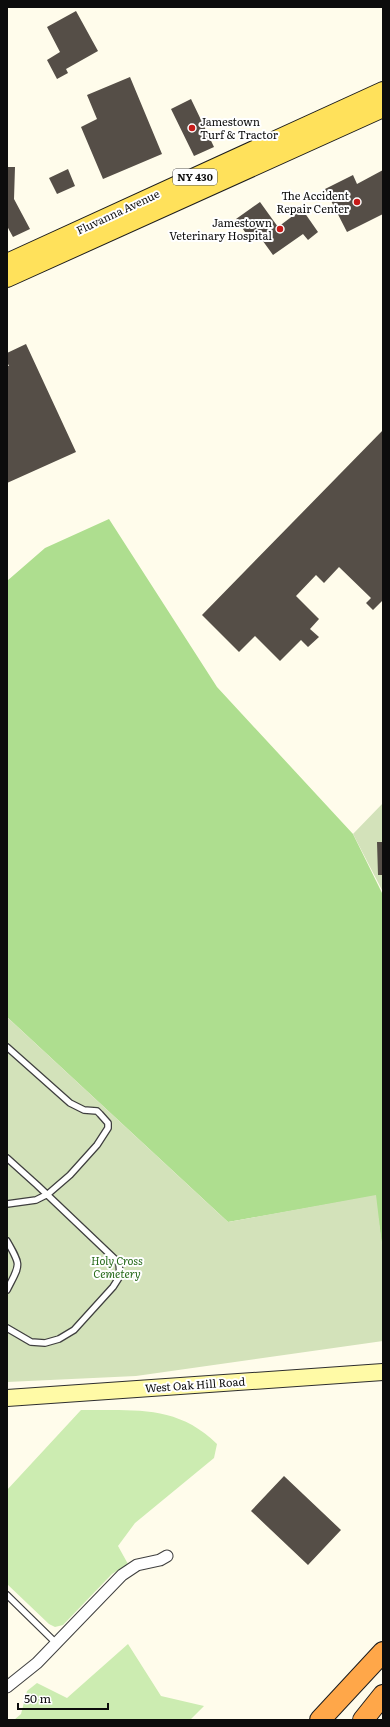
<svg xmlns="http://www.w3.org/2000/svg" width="390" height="1727" viewBox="0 0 390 1727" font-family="Literata,serif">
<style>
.green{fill:#ccecb1}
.forest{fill:#aede8f}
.cemetery{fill:#d3e2ba}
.building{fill:#554e47}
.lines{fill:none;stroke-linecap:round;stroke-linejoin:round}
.service-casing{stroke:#3f3f3f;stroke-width:8}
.minor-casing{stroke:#3f3f3f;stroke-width:13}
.secondary-casing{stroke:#2e2e2e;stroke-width:18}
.primary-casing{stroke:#1d1d1d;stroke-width:20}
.motorway-casing{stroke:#1d1d1d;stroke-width:22}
.service{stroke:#fff;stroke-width:5.5}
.minor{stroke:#fff;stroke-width:11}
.secondary{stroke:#fffaa6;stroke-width:16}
.primary{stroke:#ffe15b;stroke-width:18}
.motorway{stroke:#ffa749;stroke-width:20}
.poi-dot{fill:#c61b19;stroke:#fff;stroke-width:1.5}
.labels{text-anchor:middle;stroke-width:4;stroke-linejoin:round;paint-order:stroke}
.shield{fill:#fff;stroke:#555;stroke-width:1}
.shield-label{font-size:10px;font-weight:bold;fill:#0c0c0c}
.poi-label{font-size:11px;fill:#0c0c0c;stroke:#fff;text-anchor:end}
.street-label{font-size:11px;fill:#0c0c0c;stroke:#fff}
.park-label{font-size:11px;font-style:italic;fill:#236817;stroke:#fff}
</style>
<rect width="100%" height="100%" fill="#fffceb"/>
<path class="green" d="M 81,1410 C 134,1411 176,1404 217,1444 L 214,1458 L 135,1523 L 118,1546 L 128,1564 L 112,1574 L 63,1625 L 55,1627 L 49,1624 L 7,1584 L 7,1490 Z
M 128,1644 L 161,1696 L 204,1706 L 190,1720 L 14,1720 L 21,1714 L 27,1691 L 37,1683 L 67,1698 Z"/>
<path class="forest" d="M 109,519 L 217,687 L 353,834 L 383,895 L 383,1253 L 375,1196 L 228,1222 L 7,1017 L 7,581 L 45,548 Z"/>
<path class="cemetery" d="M 383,803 L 383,892 L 353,834 Z
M 7,1017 L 228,1222 L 376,1195 L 383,1253 L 383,1341 L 136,1376 L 7,1382 Z"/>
<path class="building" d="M 76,11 L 98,51 L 66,69 L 68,73 L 57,79 L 47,60 L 60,52 L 47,27 Z
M 130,77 L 162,154 L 103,179 L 81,127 L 97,119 L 87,95 Z
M 191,99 L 214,147 L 194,156 L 171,109 Z
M 7,167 L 15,167 L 14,199 L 30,229 L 13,237 L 7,226 Z
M 68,169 L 75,186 L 57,194 L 49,178 Z
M 383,170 L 383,214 L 347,232 L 325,189 L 353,175 L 357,184 Z
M 260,202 L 278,227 L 302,209 L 318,232 L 308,240 L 303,234 L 273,255 L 260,237 L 252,242 L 236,219 Z
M 26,344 L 76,452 L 7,483 L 7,366 L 9,366 L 7,362 L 7,353 Z
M 383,430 L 383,600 L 373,610 L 366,603 L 371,598 L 339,567 L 324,583 L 316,575 L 296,596 L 319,619 L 310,629 L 319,637 L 308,647 L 301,640 L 280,661 L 255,636 L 239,652 L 202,615 Z
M 377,842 L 383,842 L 383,875 L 378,875 Z
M 284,1476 L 341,1530 L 308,1565 L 251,1511 Z"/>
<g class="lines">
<g class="service-casing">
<path id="service" d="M 7,1047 L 70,1103 L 84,1110 L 97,1111 L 100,1114 L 108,1123 L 108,1128 L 97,1145 L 70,1175 L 48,1194 L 36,1200 L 7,1204
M 7,1158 L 37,1185 L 119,1263 L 120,1276 L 113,1287 L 74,1330 L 59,1339 L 45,1343 L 31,1342 L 7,1328
M 7,1241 C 22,1267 20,1264 7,1290
M 7,1595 L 56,1643"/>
</g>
<g class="minor-casing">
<path id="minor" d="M 7,1687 L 37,1663 L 122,1575 L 137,1565 L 160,1560 L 167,1556"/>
</g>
<g class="secondary-casing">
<path id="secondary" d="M 7,1398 L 383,1372"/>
</g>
<g class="primary-casing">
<path id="primary" d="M 7,263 L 383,91
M 7,278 L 383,108"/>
</g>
<g class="motorway-casing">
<path id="motorway" d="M 320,1720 L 383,1652
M 363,1720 L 383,1695"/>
</g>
<use href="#service" class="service"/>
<use href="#minor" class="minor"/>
<use href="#secondary" class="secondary"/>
<use href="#primary" class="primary"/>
<use href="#motorway" class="motorway"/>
</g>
<g class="poi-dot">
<circle cx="192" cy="128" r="4"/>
<circle cx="357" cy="202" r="4"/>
<circle cx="280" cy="229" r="4"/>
</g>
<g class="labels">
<rect class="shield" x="173" y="169" width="44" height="16" rx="3"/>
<g class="shield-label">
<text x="195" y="181">NY 430</text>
</g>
<g class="poi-label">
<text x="200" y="126" text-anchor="start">Jamestown<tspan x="200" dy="13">Turf &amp; Tractor</tspan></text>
<text x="349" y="200">The Accident<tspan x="349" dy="13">Repair Center</tspan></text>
<text x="272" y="227">Jamestown<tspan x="272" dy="13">Veterinary Hospital</tspan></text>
</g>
<g class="street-label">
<text transform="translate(118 212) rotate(-25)" y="4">Fluvanna Avenue</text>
<text transform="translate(195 1385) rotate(-4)" y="4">West Oak Hill Road</text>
</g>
<g class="park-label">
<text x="117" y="1265">Holy Cross<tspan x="117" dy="13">Cemetery</tspan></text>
</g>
</g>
<rect width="390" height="1727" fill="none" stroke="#0c0c0c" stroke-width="16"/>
<path d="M18 1703v6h90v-6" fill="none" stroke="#0c0c0c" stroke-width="2"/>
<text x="24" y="1703" font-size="12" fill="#0c0c0c" stroke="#ffffff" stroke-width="3" paint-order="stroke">50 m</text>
</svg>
